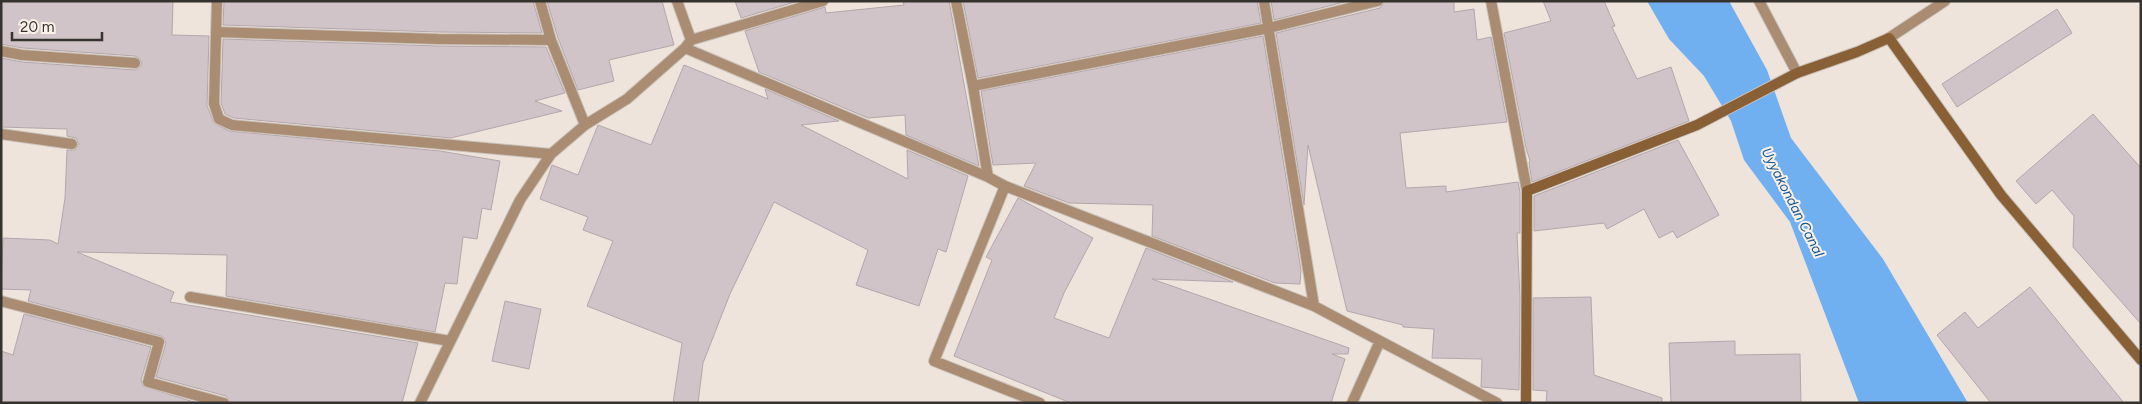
<svg xmlns="http://www.w3.org/2000/svg" width="2142" height="404" viewBox="0 0 2142 404" font-family="Figtree,sans-serif">
<style>
.water{fill:#70b0f1}
.building{fill:#d1c4c9;stroke:#b4a7ac}
.lines{fill:none;stroke-linecap:round;stroke-linejoin:round}
.street-casing{stroke:#c9c1b9;stroke-width:12}
.secondary-casing{stroke:#c9c1b9;stroke-width:12}
.street{stroke:#a98c71;stroke-width:10}
.secondary{stroke:#896036;stroke-width:10}
.labels{text-anchor:middle;stroke-width:4;stroke-linejoin:round;paint-order:stroke}
.water-label{font-size:14px;font-style:italic;fill:#135792;stroke:#fbf1e8}
</style>
<rect width="100%" height="100%" fill="#eee4db"/>
<path class="water" d="M 1647,1 L 1729,1 L 1767,70 L 1791,138 L 1883,259 L 1968,403 L 1859,403 L 1790,222 L 1744,160 L 1731,121 L 1704,76 L 1669,39 Z"/>
<path class="building" d="M 1,1 L 173,1 L 172,35 L 209,36 L 207,106 L 214,123 L 229,131 L 440,151 L 500,161 L 491,210 L 482,208 L 477,239 L 463,237 L 457,284 L 445,283 L 435,332 L 226,296 L 227,255 L 77,252 L 174,292 L 170,302 L 418,343 L 402,403 L 231,403 L 226,396 L 156,377 L 166,343 L 164,338 L 161,336 L 28,301 L 31,290 L 1,289 L 3,238 L 50,240 L 58,244 L 65,198 L 67,150 L 75,150 L 79,144 L 76,138 L 67,136 L 67,129 L 1,127 L 1,58 L 22,62 L 135,70 L 140,67 L 142,63 L 139,58 L 135,56 L 23,48 L 1,44 Z
M 224,1 L 533,1 L 542,33 L 438,32 L 223,25 Z
M 547,1 L 662,1 L 674,45 L 609,60 L 614,81 L 578,90 L 558,38 Z
M 735,1 L 798,1 L 741,18 Z
M 903,1 L 949,1 L 979,166 L 906,135 L 905,115 L 868,118 L 759,72 L 745,31 L 825,7 L 826,13 L 904,5 Z
M 963,1 L 1257,1 L 1261,23 L 978,78 Z
M 1271,1 L 1348,1 L 1274,20 Z
M 1385,1 L 1454,1 L 1454,12 L 1474,9 L 1477,40 L 1491,37 L 1507,122 L 1400,133 L 1406,188 L 1446,186 L 1446,192 L 1518,182 L 1520,192 L 1520,233 L 1517,233 L 1520,298 L 1519,390 L 1481,387 L 1482,359 L 1432,358 L 1434,329 L 1403,327 L 1403,325 L 1347,311 L 1308,145 L 1304,205 L 1276,33 L 1380,8 Z
M 1543,1 L 1604,1 L 1615,26 L 1612,27 L 1637,79 L 1671,67 L 1689,121 L 1532,182 L 1529,162 L 1530,161 L 1526,148 L 1504,33 L 1551,21 Z
M 2057,9 L 2072,33 L 1957,107 L 1942,84 Z
M 1263,36 L 1301,270 L 1300,284 L 1275,283 L 1152,236 L 1153,205 L 1069,203 L 1024,186 L 1036,163 L 993,165 L 981,91 Z
M 223,39 L 438,46 L 546,47 L 565,93 L 535,101 L 562,111 L 451,138 L 234,118 L 225,114 L 221,103 Z
M 684,65 L 768,99 L 765,89 L 839,121 L 801,125 L 908,179 L 907,150 L 968,176 L 946,252 L 938,249 L 919,306 L 856,285 L 868,250 L 774,202 L 730,294 L 703,363 L 698,403 L 673,403 L 682,343 L 587,306 L 613,241 L 583,230 L 588,217 L 540,199 L 552,165 L 578,175 L 598,125 L 651,145 Z
M 2093,114 L 2141,168 L 2141,324 L 2073,247 L 2074,216 L 2052,190 L 2036,204 L 2016,181 Z
M 1678,140 L 1719,215 L 1677,238 L 1673,231 L 1659,238 L 1644,209 L 1607,229 L 1604,223 L 1534,231 L 1534,196 Z
M 1018,198 L 1093,238 L 1064,293 L 1054,318 L 1109,338 L 1146,248 L 1233,282 L 1152,279 L 1349,348 L 1348,354 L 1332,354 L 1345,359 L 1331,403 L 1071,403 L 954,356 L 992,260 L 986,257 Z
M 2030,287 L 2124,403 L 1991,403 L 1937,335 L 1965,312 L 1978,328 Z
M 1591,297 L 1594,375 L 1662,398 L 1662,403 L 1546,403 L 1547,391 L 1533,390 L 1533,298 Z
M 505,301 L 541,309 L 529,369 L 492,361 Z
M 24,314 L 151,347 L 141,380 L 143,386 L 197,403 L 1,403 L 1,351 L 13,355 Z
M 1735,341 L 1735,355 L 1800,354 L 1801,403 L 1671,403 L 1669,343 Z"/>
<g class="lines">
<g class="street-casing">
<path id="street" d="M 217,1 L 214,104 L 219,119 L 232,125 L 551,154
M 540,1 L 551,40 L 585,125
M 677,1 L 691,40
M 956,1 L 973,86 L 988,177
M 1264,1 L 1314,306
M 1491,1 L 1527,191
M 1759,1 L 1797,73
M 216,32 L 438,39 L 551,40
M 1889,38 L 1945,1
M 685,48 L 691,40 L 823,1
M 1,51 L 22,55 L 135,63
M 973,86 L 1269,28 L 1378,1
M 1,134 L 72,144
M 1005,186 L 934,361 L 1040,403
M 190,297 L 450,341
M 1,301 L 159,342 L 148,382 L 224,403
M 420,403 L 520,200 L 551,154 L 585,125 L 627,99 L 685,48 L 988,177 L 1005,186 L 1314,306 L 1497,403
M 1352,403 L 1380,341"/>
</g>
<g class="secondary-casing">
<path id="secondary" d="M 1526,403 L 1527,191 L 1697,125 L 1797,73 L 1857,52 L 1889,38 L 2001,195 L 2141,360"/>
</g>
<use href="#street" class="street"/>
<use href="#secondary" class="secondary"/>
</g>
<g class="labels">
<g class="water-label">
<text transform="translate(1793 202) rotate(63)" y="5">Uyyakondan Canal</text>
</g>
</g>
<rect width="2142" height="404" fill="none" stroke="#36332f" stroke-width="5"/>
<path d="M12 32v8h90v-8" fill="none" stroke="#36332f" stroke-width="2.5"/>
<text x="20" y="32" font-size="15" fill="#36332f" stroke="#fbf1e8" stroke-width="4" paint-order="stroke">20 m</text>
</svg>
